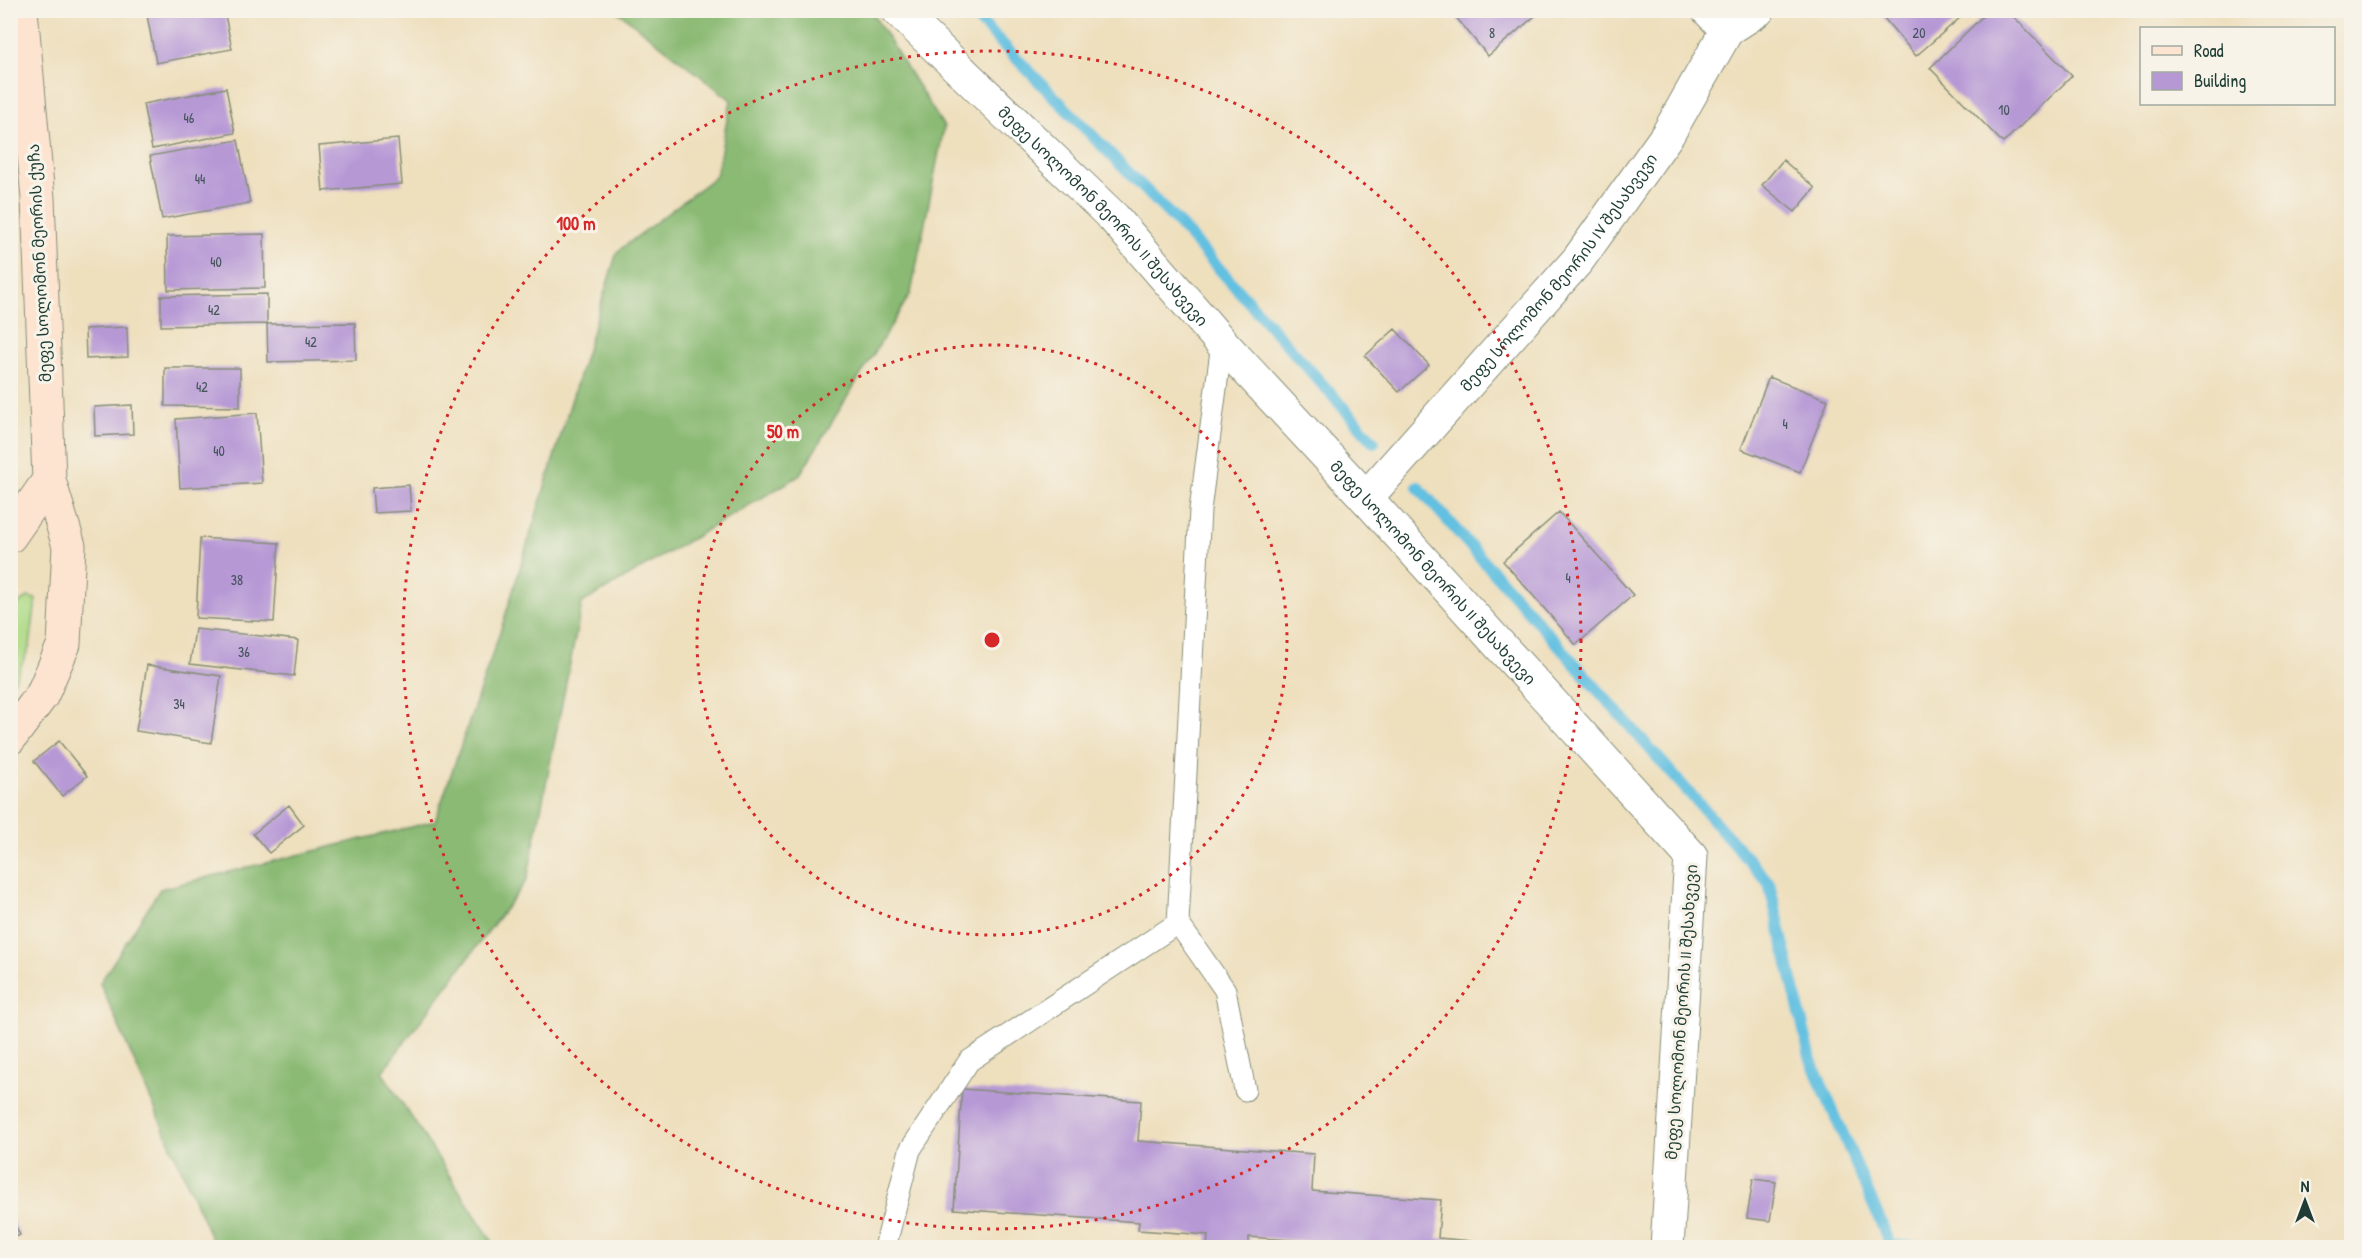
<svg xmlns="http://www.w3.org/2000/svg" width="2362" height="1258" viewBox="0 0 2362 1258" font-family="'Patrick Hand','Noto Sans Georgian',sans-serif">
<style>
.green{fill:#adda86;stroke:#668c5d;stroke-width:1.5}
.forest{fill:#8aba73;stroke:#547c54;stroke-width:1.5}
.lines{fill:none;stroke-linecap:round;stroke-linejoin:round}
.stream{stroke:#62c0e0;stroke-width:12}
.building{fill:#b698d5}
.lane-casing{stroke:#868e78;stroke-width:23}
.street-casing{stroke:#868e78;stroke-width:35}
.secondary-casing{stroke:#868e78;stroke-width:35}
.lane{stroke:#fff;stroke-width:21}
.street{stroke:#fff;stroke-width:33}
.secondary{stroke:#fde4d1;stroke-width:33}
.ring{fill:none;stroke:#d62828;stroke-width:3;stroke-dasharray:3 6}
.labels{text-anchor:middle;stroke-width:6;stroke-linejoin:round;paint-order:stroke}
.number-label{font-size:14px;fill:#45545c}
.street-label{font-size:16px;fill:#1f3d34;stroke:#f7f3e8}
.centre{fill:#d62828;stroke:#f7f3e8;stroke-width:3}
.ring-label{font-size:18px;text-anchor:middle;font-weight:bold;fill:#d62828;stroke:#f7f3e8;stroke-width:6;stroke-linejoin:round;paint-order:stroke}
</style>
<rect width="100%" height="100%" fill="#f7f3e8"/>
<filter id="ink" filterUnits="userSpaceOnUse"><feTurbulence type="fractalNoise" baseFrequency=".0167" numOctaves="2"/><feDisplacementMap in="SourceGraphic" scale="12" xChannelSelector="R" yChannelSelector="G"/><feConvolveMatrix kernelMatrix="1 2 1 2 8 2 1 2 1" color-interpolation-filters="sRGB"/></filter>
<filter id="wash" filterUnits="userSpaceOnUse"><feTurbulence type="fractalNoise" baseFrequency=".008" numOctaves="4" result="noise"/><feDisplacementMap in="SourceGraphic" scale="24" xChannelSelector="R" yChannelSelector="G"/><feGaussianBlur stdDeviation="1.35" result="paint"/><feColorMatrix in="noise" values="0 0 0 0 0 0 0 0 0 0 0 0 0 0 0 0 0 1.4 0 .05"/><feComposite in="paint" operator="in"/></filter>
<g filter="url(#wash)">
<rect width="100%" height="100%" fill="#eedfbd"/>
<path class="green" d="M 28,597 L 36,599 L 30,646 L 11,688 L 11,609 Z"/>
<path class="forest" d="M 617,11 L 871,11 L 944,127 L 911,293 L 799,476 L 582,603 L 527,880 L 382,1072 L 496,1247 L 215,1247 L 100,983 L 160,889 L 435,821 L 504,620 L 617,252 L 716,176 L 731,100 Z"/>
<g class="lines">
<path class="stream" d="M 969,10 L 1180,225 L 1374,442
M 1418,487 L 1769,883 L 1811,1060 L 1891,1246 L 1952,1248"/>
</g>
<g id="blocks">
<path class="building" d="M 146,10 L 224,10 L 232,49 L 156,63 Z
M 1450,10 L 1542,10 L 1488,56 Z
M 1877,10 L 1969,10 L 1916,56 Z
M 1989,10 L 2007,10 L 2072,76 L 2003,143 L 1930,68 Z
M 226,88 L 235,133 L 152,149 L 143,104 Z
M 398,139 L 402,184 L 323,191 L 319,146 Z
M 238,140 L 250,203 L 162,219 L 150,156 Z
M 1783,160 L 1815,188 L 1795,212 L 1762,185 Z
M 264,234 L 265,288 L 168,290 L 167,236 Z
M 267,294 L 267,324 L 161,326 L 161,296 Z
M 355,323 L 356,360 L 268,362 L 267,324 Z
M 127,327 L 128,357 L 86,359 L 85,329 Z
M 1395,329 L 1429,365 L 1399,392 L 1365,356 Z
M 165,368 L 240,368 L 240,407 L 165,406 Z
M 1769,377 L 1828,400 L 1800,472 L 1741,449 Z
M 132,405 L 133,434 L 95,436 L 94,407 Z
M 257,413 L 262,483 L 180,488 L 176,419 Z
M 409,485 L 411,511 L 374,513 L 372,488 Z
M 1559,512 L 1633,595 L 1576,645 L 1503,561 Z
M 200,538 L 279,543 L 274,622 L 196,618 Z
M 195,629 L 298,640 L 294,676 L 190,664 Z
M 147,665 L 221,676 L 211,743 L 136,731 Z
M 59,741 L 87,776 L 62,796 L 34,761 Z
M 289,805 L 304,825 L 269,853 L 253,834 Z
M 962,1089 L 1141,1101 L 1138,1141 L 1314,1154 L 1312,1191 L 1441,1200 L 1438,1238 L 1550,1248 L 1315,1248 L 1316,1242 L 1249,1237 L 1249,1248 L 1207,1248 L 1208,1235 L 1138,1230 L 1139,1222 L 954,1209 Z
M 1753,1179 L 1776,1182 L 1770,1221 L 1747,1218 Z
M 10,1215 L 20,1235 L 10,1240 Z
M 1763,1241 L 1795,1246 L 1795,1248 L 1761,1248 Z"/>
</g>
</g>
<g filter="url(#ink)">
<use href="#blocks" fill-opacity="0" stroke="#868e78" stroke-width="1.5"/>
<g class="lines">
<g class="lane-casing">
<path id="lane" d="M 1178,923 L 1200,510 L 1222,343
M 885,1248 L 910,1150 L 969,1061 L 1178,923 L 1225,990 L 1245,1090"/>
</g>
<g class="street-casing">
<g id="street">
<path id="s1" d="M 898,10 L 1114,218 L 1222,343 L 1366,498 L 1691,856 L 1667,1248"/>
<path d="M 1708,10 L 1727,30"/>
<path id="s2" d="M 1366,498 L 1578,260 L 1668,134 L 1727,30 L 1758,10"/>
</g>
</g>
<g class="secondary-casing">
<path id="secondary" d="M 10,536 L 49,480
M 10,738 L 42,695 L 64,644 L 69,546 L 49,480 L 38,198 L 21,10"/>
</g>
<use href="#lane" class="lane"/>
<use href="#street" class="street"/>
<use href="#secondary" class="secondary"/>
</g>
</g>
<g class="ring">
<circle cx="992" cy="640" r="295"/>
<circle cx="992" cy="640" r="589"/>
</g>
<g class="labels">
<g class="number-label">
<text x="1492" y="38">8</text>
<text x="1919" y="38">20</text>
<text x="2004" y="115">10</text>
<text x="189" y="123">46</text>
<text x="200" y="184">44</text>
<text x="216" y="267">40</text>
<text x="214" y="315">42</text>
<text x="311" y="347">42</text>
<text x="202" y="392">42</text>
<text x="1785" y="429">4</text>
<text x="219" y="456">40</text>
<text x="1568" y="583">4</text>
<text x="237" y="585">38</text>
<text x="244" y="657">36</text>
<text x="179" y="709">34</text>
</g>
<g class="street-label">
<text dy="6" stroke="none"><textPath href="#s1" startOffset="291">მეფე სოლომონ მეორის II შესახვევი</textPath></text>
<text transform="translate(39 263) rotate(-93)" y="6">მეფე სოლომონ მეორის ქუჩა</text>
<text dy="6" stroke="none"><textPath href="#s2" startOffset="297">მეფე სოლომონ მეორის IV შესახვევი</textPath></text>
<text dy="6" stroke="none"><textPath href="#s1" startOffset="777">მეფე სოლომონ მეორის II შესახვევი</textPath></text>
<text transform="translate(1681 1012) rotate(-86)" y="6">მეფე სოლომონ მეორის II შესახვევი</text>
</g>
</g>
<circle cx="992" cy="640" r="9" class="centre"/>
<g class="ring-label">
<text x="576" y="230">100 m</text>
<text x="783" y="438">50 m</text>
</g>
<rect width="2362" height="1258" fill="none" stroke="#f7f3e8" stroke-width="36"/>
<rect x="2140" y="27" width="195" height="78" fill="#f7f3e8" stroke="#a1aaa0" stroke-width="1.5"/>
<rect x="2152" y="46" width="30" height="9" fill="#fde4d1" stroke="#a1aaa0" stroke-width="1.5"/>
<text x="2194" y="57" font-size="18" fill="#1f3d34">Road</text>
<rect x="2152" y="72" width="30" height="18" fill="#b698d5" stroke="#a1aaa0" stroke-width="1.5"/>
<text x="2194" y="87" font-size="18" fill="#1f3d34">Building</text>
<g transform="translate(2305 1201)" stroke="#f7f3e8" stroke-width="4.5" paint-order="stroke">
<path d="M0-4.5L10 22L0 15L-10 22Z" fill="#1f3d34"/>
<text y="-9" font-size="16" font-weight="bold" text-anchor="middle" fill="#1f3d34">N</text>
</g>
</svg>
